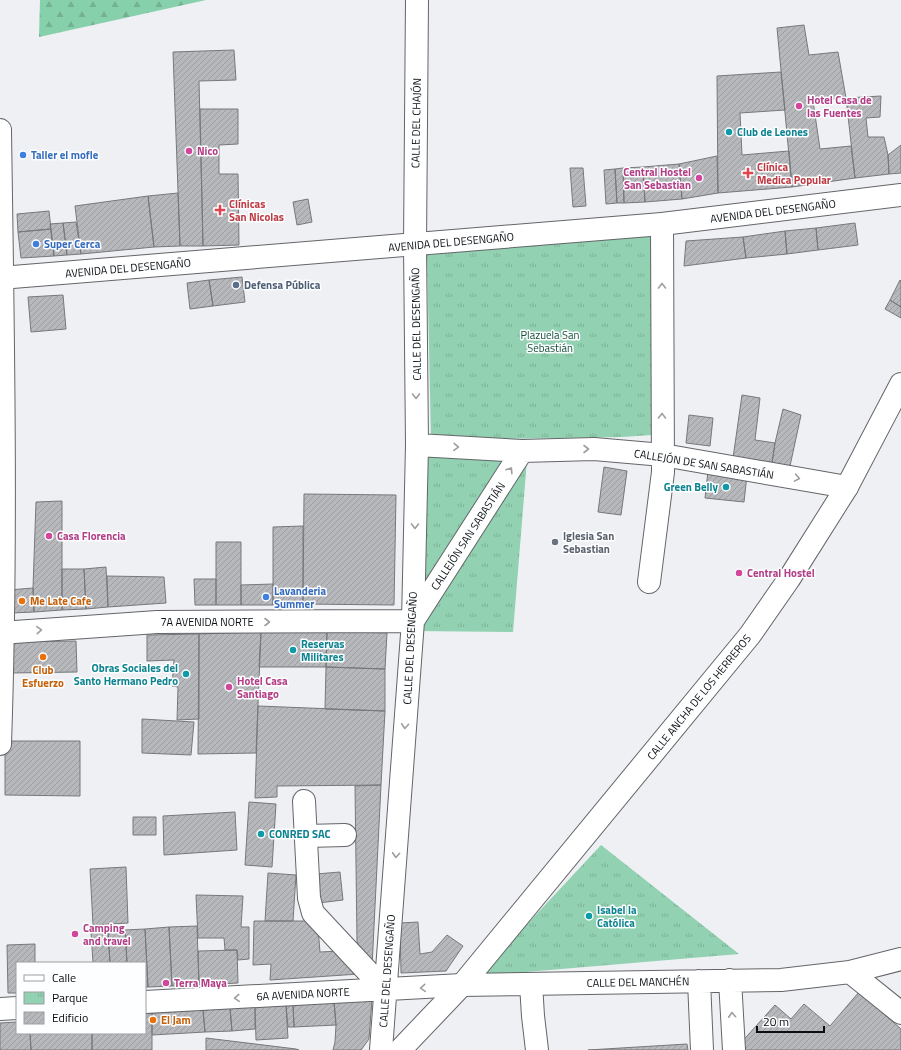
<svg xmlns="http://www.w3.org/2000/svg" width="901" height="1050" viewBox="0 0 901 1050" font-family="'Titillium Web',sans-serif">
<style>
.forest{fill:url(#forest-firs)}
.park{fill:url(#park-tufts)}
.building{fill:url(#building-hatch);stroke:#76787a}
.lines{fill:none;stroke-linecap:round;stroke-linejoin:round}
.minor-casing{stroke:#646568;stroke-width:24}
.major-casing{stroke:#646568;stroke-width:24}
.minor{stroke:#fff;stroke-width:22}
.major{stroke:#fff;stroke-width:22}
.oneway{stroke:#9e9e9f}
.hotel-dot{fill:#d1479c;stroke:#fdfeff;stroke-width:1.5}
.culture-dot{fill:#0f9aa8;stroke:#fdfeff;stroke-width:1.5}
.shop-dot{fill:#3f7fe0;stroke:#fdfeff;stroke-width:1.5}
.health-dot{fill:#e0444e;stroke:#fdfeff;stroke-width:1.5}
.service-dot{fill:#5c6f8a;stroke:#fdfeff;stroke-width:1.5}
.worship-dot{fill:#6b7280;stroke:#fdfeff;stroke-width:1.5}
.food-dot{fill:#e8710a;stroke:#fdfeff;stroke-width:1.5}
.labels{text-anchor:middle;stroke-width:3;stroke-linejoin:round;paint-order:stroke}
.hotel-label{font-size:11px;font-weight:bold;fill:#b23c85;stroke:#fdfeff;text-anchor:start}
.street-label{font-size:11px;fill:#0c0d0e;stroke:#fdfeff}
.culture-label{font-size:11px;font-weight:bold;fill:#0d838f;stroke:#fdfeff;text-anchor:start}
.shop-label{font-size:11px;font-weight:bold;fill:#366cbe;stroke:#fdfeff;text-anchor:start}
.health-label{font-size:11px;font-weight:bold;fill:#be3a42;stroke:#fdfeff;text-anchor:start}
.service-label{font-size:11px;font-weight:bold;fill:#4e5e75;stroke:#fdfeff;text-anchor:start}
.park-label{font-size:11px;fill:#114c34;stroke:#fdfeff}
.worship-label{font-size:11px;font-weight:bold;fill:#5b616d;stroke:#fdfeff;text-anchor:start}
.food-label{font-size:11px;font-weight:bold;fill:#c56008;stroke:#fdfeff;text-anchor:start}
</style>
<defs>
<pattern id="forest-firs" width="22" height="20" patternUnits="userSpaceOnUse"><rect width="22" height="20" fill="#87d0ac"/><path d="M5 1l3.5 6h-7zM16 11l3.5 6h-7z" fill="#73b193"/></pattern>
<pattern id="park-tufts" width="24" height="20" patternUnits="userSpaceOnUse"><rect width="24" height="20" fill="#92d1b1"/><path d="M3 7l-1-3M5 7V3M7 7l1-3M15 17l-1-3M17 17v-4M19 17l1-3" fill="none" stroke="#7db297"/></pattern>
<pattern id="building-hatch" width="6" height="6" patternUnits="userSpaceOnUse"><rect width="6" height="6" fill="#b6b8bb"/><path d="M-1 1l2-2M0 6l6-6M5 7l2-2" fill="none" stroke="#9b9da0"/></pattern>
</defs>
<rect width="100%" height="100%" fill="#eef0f3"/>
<path class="forest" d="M 40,0 L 206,0 L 39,37 Z"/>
<path class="park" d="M 651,234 L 652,266 L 651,435 L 623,437 L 431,440 L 427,255 Z
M 427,453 L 509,456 L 420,600 Z
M 527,460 L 513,632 L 413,631 Z
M 601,845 L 739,954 L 479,976 Z"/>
<path class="building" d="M 804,25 L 809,55 L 838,52 L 846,98 L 813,101 L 820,149 L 851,146 L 855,178 L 792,187 L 777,28 Z
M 234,50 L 236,80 L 199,81 L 203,246 L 180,246 L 173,52 Z
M 781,72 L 785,110 L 740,113 L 742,155 L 789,151 L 792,187 L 718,193 L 717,76 Z
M 881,96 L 880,117 L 866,118 L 868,137 L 884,137 L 888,155 L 889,174 L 855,178 L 846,98 Z
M 200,109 L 238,109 L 238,144 L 219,145 L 219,174 L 238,174 L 239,245 L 203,246 Z
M 901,145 L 901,173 L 889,174 L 888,155 Z
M 717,156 L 718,193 L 682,199 L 679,164 Z
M 679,164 L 682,199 L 645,202 L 643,167 Z
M 643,167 L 645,202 L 624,203 L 623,168 Z
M 570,168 L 583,168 L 586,206 L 573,207 Z
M 623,168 L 624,203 L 617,203 L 615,169 Z
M 615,169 L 617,203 L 606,204 L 604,170 Z
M 178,193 L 180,246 L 154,247 L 148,196 Z
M 148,196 L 154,247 L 81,254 L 75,206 Z
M 308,199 L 312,222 L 297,225 L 293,202 Z
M 49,211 L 51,229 L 18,232 L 17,214 Z
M 76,222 L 81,254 L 67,255 L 63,223 Z
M 63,223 L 67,255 L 54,256 L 50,224 Z
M 855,223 L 858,245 L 818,250 L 816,228 Z
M 816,228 L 818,250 L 787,254 L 785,231 Z
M 51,229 L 54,256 L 21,258 L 18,232 Z
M 785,231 L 787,254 L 746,258 L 743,237 Z
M 743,237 L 746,258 L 684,266 L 686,241 Z
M 242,277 L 245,302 L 213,306 L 209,280 Z
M 209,280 L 213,306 L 190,309 L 187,283 Z
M 900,280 L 901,281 L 901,307 L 890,300 Z
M 63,295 L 66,329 L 31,332 L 28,297 Z
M 890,300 L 901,307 L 901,318 L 885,309 Z
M 742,395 L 760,398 L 755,440 L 775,443 L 772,463 L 733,458 Z
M 783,409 L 801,415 L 790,466 L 772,463 L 775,443 Z
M 689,415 L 713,418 L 710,446 L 686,443 Z
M 604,467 L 627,471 L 621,515 L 598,512 Z
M 708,471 L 747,475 L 744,502 L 705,498 Z
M 304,494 L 396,495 L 394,605 L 303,604 Z
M 62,501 L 62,610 L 34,612 L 33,588 L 36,502 Z
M 303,526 L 303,604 L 273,605 L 273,527 Z
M 216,542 L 241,542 L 241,605 L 216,605 Z
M 106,567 L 108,607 L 86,609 L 84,569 Z
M 62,569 L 84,569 L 86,609 L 62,610 Z
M 107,576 L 164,577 L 166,603 L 108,607 Z
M 194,579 L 216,579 L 216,605 L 195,605 Z
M 273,584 L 273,605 L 241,605 L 241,585 Z
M 33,588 L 34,612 L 11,613 L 9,590 Z
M 327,631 L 326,667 L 259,667 L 261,632 Z
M 327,631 L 387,633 L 385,669 L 326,667 Z
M 261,632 L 256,753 L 198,754 L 199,634 Z
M 199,634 L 199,719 L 177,720 L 178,687 L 172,686 L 174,660 L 147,661 L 147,635 Z
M 76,641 L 77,672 L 10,673 L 10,642 Z
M 326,667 L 385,669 L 385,711 L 325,709 Z
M 258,706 L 385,711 L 381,785 L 277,786 L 277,797 L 255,798 Z
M 142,719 L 194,722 L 191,755 L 142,753 Z
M 5,741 L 80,741 L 80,796 L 5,795 Z
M 381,785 L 372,967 L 357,942 L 355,786 Z
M 249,802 L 276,804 L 272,867 L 245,865 Z
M 235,812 L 237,850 L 164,855 L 163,816 Z
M 133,817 L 156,817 L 156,835 L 133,835 Z
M 126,867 L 128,923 L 93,925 L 90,869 Z
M 340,872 L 343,900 L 318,903 L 316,874 Z
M 268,873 L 296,875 L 293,921 L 265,921 Z
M 196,895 L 243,896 L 241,927 L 249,927 L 249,959 L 238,960 L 237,950 L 225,950 L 224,938 L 198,938 Z
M 254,921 L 311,921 L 311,928 L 318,928 L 320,952 L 340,951 L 359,974 L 270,980 L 271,964 L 253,965 Z
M 418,922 L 420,954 L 432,952 L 447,935 L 463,946 L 446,971 L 401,973 L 400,923 Z
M 197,926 L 199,985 L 172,986 L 169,927 Z
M 169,927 L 172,986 L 148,987 L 145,929 Z
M 145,929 L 148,987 L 145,987 L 145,963 L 127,963 L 125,930 Z
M 125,930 L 127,963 L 110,963 L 108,931 Z
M 108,931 L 110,963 L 93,963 L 91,932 Z
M 35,944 L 35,963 L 17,963 L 17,993 L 8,993 L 7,945 Z
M 237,950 L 238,983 L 199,985 L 198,951 Z
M 859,992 L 901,1029 L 901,1050 L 743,1050 L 738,1046 L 775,1005 L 791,1019 L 804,1004 L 830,1026 Z
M 372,999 L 369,1039 L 361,1050 L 333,1050 L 335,1042 L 336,1025 L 334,1002 Z
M 334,1002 L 336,1025 L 294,1027 L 293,1004 Z
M 293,1004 L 294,1027 L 288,1027 L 286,1005 Z
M 286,1005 L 288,1038 L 256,1040 L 255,1007 Z
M 255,1007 L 255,1029 L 232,1031 L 230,1008 Z
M 230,1008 L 232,1031 L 205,1032 L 203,1010 Z
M 203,1010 L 205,1032 L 152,1035 L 152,1013 Z
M 152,1013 L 152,1050 L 92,1050 L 92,1033 L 145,1033 L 145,1014 Z
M 17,1022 L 17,1033 L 30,1033 L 31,1050 L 0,1050 L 0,1023 Z
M 30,1033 L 92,1033 L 92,1050 L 31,1050 Z
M 206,1038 L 296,1049 L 299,1050 L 206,1050 Z
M 687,1044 L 688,1050 L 588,1050 Z"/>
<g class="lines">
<g class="minor-casing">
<path id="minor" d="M 0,130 C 3,335 7,540 0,744
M 417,445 L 522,451 L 594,449 L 663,455 L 847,487
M 649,582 L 663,472 L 662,224
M 0,633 L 157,622 L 413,621 L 522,451
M 304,801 L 309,898 L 313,913 L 385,990
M 306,836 L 345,835
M 850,972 L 901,1013
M 730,980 L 734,1050
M 699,981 L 702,1050
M 531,984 L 533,1016 L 537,1050
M 145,1002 L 462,985 L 781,980 L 850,972 L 901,959
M 0,1009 L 17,1008
M 381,1050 L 413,621 L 417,445 L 415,245 L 417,0"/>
</g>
<g class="major-casing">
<path id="major" d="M 0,278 L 662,224 L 901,195
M 400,1050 L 462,985 L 750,635 L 789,579 L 847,487 L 901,384"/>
</g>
<use href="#minor" class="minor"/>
<use href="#major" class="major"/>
</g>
<defs><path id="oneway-chevron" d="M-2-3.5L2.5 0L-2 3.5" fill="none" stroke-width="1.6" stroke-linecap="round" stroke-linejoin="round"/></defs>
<g class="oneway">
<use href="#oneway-chevron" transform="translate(662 286) rotate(-90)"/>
<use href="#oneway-chevron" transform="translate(416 396) rotate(89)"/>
<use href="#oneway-chevron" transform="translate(662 416) rotate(-90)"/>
<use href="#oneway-chevron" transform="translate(456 447) rotate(3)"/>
<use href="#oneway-chevron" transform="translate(586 449)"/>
<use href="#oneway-chevron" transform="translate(510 470) rotate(-57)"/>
<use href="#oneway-chevron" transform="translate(797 478) rotate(10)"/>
<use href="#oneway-chevron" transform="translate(415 526) rotate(91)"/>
<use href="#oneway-chevron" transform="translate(267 622)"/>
<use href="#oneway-chevron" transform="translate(39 630) rotate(-4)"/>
<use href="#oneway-chevron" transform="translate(405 726) rotate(94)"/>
<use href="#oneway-chevron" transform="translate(396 855) rotate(94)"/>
<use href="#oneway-chevron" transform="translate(423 988) rotate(176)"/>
<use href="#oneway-chevron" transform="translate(237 998) rotate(177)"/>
<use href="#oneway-chevron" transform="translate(732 1015) rotate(-94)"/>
</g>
<g class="hotel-dot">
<circle cx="799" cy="106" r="4"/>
<circle cx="189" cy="151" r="4"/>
<circle cx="699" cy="178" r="4"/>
<circle cx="49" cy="536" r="4"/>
<circle cx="739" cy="573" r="4"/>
<circle cx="229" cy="687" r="4"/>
<circle cx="75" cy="934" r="4"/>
<circle cx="166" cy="983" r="4"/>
</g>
<g class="culture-dot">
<circle cx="729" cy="132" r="4"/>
<circle cx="726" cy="487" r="4"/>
<circle cx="293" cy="650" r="4"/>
<circle cx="186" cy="674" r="4"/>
<circle cx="261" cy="834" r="4"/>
<circle cx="589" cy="916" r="4"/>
</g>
<g class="shop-dot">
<circle cx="23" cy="155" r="4"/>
<circle cx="36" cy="244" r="4"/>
<circle cx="266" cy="597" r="4"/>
</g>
<g class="health-dot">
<path d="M746 167h4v4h4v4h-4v4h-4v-4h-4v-4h4z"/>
<path d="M218 204h4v4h4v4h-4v4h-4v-4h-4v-4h4z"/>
</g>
<circle class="service-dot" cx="236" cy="285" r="4"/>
<circle class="worship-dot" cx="555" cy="542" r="4"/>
<g class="food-dot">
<circle cx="22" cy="601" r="4"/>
<circle cx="43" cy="657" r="4"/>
<circle cx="153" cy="1020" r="4"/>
</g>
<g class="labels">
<g class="hotel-label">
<text x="807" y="104">Hotel Casa de<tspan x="807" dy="13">las Fuentes</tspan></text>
<text x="197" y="155">Nico</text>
<text x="691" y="176" text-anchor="end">Central Hostel<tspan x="691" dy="13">San Sebastian</tspan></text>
<text x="57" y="540">Casa Florencia</text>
<text x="747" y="577">Central Hostel</text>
<text x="237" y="685">Hotel Casa<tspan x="237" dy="13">Santiago</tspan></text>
<text x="83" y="932">Camping<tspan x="83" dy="13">and travel</tspan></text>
<text x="174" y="987">Terra Maya</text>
</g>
<g class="street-label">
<text transform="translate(416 123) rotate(-89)" y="4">CALLE DEL CHAJÓN</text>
<text transform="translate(773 211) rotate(-7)" y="4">AVENIDA DEL DESENGAÑO</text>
<text transform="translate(451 242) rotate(-5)" y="4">AVENIDA DEL DESENGAÑO</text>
<text transform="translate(128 268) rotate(-5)" y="4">AVENIDA DEL DESENGAÑO</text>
<text transform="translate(416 324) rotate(-91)" y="4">CALLE DEL DESENGAÑO</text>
<text transform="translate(704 464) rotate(9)" y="4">CALLEJÓN DE SAN SABASTIÁN</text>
<text transform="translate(468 536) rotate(-57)" y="4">CALLEJÓN SAN SABASTIÁN</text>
<text x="207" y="626">7A AVENIDA NORTE</text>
<text transform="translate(410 648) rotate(-87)" y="4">CALLE DEL DESENGAÑO</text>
<text transform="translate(699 697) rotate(-51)" y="4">CALLE ANCHA DE LOS HERREROS</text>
<text transform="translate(387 971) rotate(-86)" y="4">CALLE DEL DESENGAÑO</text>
<text transform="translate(638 982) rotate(-1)" y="4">CALLE DEL MANCHÉN</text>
<text transform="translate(303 994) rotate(-3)" y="4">6A AVENIDA NORTE</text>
</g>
<g class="culture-label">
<text x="737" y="136">Club de Leones</text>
<text x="718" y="491" text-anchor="end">Green Belly</text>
<text x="301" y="648">Reservas<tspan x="301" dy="13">Militares</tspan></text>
<text x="178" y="672" text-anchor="end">Obras Sociales del<tspan x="178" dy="13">Santo Hermano Pedro</tspan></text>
<text x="269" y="838">CONRED SAC</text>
<text x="597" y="914">Isabel la<tspan x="597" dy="13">Católica</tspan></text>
</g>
<g class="shop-label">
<text x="31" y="159">Taller el mofle</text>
<text x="44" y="248">Super Cerca</text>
<text x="274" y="595">Lavanderia<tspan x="274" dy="13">Summer</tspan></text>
</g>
<g class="health-label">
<text x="757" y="171">Clínica<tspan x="757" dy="13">Medica Popular</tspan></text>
<text x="229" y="208">Clínicas<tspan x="229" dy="13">San Nicolas</tspan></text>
</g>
<g class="service-label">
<text x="244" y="289">Defensa Pública</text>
</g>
<g class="park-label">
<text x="550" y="339">Plazuela San<tspan x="550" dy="13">Sebastián</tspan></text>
</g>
<g class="worship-label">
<text x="563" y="540">Iglesia San<tspan x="563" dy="13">Sebastian</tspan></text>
</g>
<g class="food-label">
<text x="30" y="605">Me Late Cafe</text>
<text x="43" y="674" text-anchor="middle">Club<tspan x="43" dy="13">Esfuerzo</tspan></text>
<text x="161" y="1024">El Jam</text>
</g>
</g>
<rect x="16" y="962" width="130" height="72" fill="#fdfeff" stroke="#9d9e9f"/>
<rect x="24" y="975" width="20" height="6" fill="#ffffff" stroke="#9d9e9f"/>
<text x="52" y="982" font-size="12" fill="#0c0d0e">Calle</text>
<rect x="24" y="992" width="20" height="12" fill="url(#park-tufts)" stroke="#9d9e9f"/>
<text x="52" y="1002" font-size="12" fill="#0c0d0e">Parque</text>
<rect x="24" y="1012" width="20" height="12" fill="url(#building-hatch)" stroke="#9d9e9f"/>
<text x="52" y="1022" font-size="12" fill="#0c0d0e">Edificio</text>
<path d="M757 1026v6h67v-6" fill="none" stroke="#0c0d0e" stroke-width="2"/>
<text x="763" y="1026" font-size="12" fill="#0c0d0e" stroke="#fdfeff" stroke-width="3" paint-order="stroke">20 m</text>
</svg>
